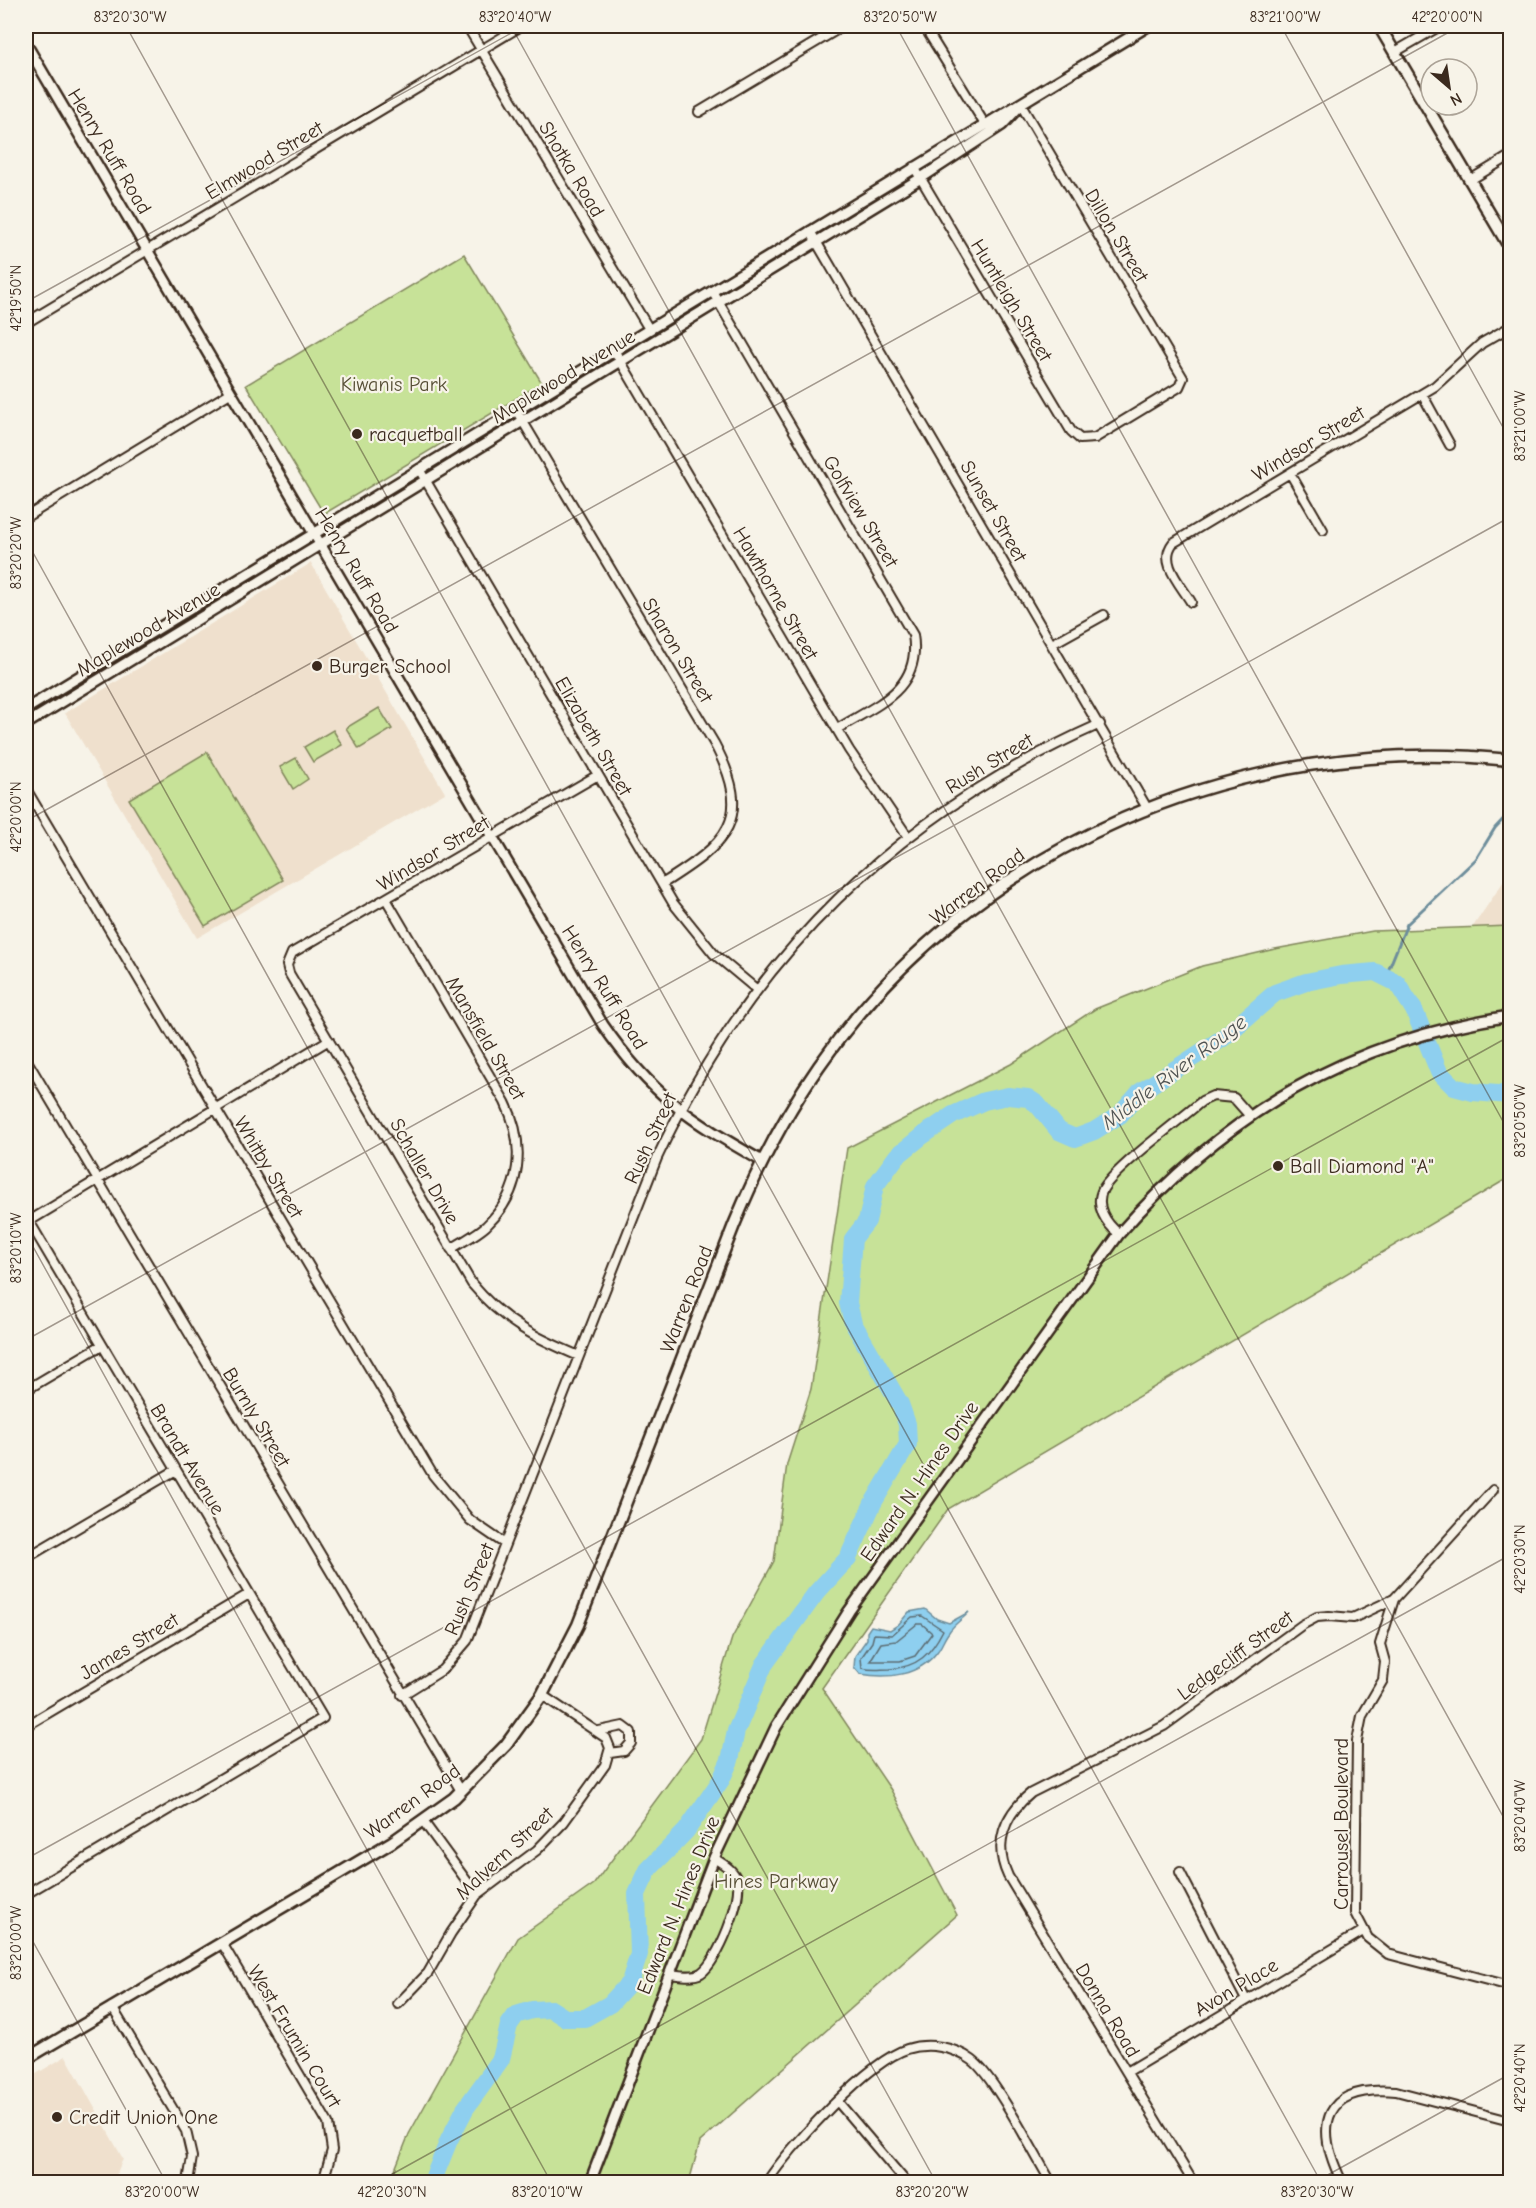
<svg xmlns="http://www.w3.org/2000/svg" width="1536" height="2208" viewBox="0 0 1536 2208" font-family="'Comic Neue',sans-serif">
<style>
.built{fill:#efe0cd}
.green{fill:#c7e298;stroke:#81865b;stroke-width:1.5}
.water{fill:#8ecfef;stroke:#6d8d9b;stroke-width:1.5}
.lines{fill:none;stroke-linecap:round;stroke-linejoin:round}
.shore{stroke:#5c6c72;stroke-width:1.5}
.stream{stroke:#6d8d9b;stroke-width:3}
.river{stroke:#8ecfef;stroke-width:18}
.minor-casing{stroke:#3b2a1e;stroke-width:12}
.tertiary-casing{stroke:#3b2a1e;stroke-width:14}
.secondary-casing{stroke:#3b2a1e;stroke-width:15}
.minor{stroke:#f7f3e8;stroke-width:8}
.tertiary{stroke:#f7f3e8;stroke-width:9}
.secondary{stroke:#f7f3e8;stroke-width:10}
.ticks{fill:none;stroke:#3b2a1e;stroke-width:1.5;stroke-opacity:0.45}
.poi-dot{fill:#3b2a1e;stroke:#f7f3e8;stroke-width:2}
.labels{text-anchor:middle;stroke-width:4.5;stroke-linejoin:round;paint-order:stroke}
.street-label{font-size:20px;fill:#3b2a1e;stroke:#f7f3e8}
.park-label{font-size:20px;fill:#574f36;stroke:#f7f3e8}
.poi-label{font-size:20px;fill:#3b2a1e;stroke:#f7f3e8;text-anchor:start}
.water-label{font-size:21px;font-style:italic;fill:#505352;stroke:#f7f3e8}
.neatline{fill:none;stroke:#3b2a1e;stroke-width:2}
.ticks-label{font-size:15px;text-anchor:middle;fill:#3b2a1e}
</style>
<rect width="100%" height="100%" fill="#f7f3e8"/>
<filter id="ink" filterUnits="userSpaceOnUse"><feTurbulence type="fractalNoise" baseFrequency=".0167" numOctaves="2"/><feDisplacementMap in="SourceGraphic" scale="12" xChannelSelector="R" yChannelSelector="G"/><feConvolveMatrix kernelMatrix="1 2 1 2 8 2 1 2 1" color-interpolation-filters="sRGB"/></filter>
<g filter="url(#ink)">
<path class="built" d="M 311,563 L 445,793 L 197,938 L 65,713 Z
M 1510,872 L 1510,926 L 1472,928 Z
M 66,2056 L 123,2159 L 113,2182 L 26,2182 L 26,2080 Z"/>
<path class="green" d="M 464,254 L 542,383 L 324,514 L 246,385 Z
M 379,708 L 392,729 L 359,749 L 346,728 Z
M 333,730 L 342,745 L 313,762 L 304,747 Z
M 207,752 L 283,880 L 205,926 L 129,799 Z
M 296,758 L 308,779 L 293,789 L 280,767 Z
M 1510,926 L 1510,1177 L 948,1509 L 822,1688 L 891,1790 L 957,1915 L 700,2142 L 689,2182 L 390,2182 L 409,2134 L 518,1938 L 594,1884 L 701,1739 L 732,1638 L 774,1561 L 787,1464 L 811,1389 L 847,1148 L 1011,1064 L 1095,1009 L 1202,966 L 1275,949 L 1373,931 Z"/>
<path class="water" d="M 925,1609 L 937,1619 L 949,1623 L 969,1612 C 963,1619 954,1624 949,1632 C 944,1638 942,1646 937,1652 C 919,1676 888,1679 860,1674 L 854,1667 L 855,1656 L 867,1639 L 867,1632 L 871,1626 L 890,1630 L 898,1625 L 909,1612 Z"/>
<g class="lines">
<path class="shore" d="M 922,1616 L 943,1630 C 931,1654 918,1667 890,1669 C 880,1669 873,1671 862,1668 L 861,1658 L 872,1642 L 874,1634 L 892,1635 L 912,1617 Z
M 917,1624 L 922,1624 L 932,1633 L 915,1656 L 900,1661 L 870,1661 L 881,1643 L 896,1641 Z"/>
<path class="stream" d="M 1386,976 L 1407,924 L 1476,859 L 1495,828 L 1510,812"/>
<path class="river" d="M 432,2182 L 449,2140 L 465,2109 L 501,2059 L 509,2025 L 516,2015 L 532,2010 L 551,2009 L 565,2018 L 585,2018 L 610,2004 L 630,1982 L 639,1954 L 637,1894 L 648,1870 L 686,1831 L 721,1780 L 730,1760 L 736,1731 L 764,1665 L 816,1593 L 848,1558 L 873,1503 L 908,1444 L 907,1424 L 900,1404 L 853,1323 L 848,1303 L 853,1239 L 867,1221 L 875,1186 L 897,1156 L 922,1136 L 953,1115 L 984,1101 L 1008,1096 L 1028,1098 L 1037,1104 L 1059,1131 L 1075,1138 L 1094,1131 L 1120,1115 L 1140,1092 L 1223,1038 L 1275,993 L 1306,982 L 1341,975 L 1375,972 L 1397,983 L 1414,1010 L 1439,1072 L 1454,1087 L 1473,1092 L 1510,1095"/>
<g class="minor-casing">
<path id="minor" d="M 467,26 L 649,329
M 924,26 L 984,123
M 1395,52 L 1440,26
M 699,112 L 843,26
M 914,167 L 1071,431 L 1080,439 L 1095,438 L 1179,387 L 1183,378 L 1021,105
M 1470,180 L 1510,156
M 810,231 L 1147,808
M 712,291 L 913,635 C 922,690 876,705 837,729
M 26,323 L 521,26
M 614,350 L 849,750 L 908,837
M 1422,394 L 1450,445
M 516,410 L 714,743 C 755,820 727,843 662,884
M 419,469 L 673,903 L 714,954 L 756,989
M 1290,473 L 1323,530
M 26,517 L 230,393
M 1191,602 C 1181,585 1158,562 1173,543 L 1435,386 L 1482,343 L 1510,327
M 1052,644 L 1104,615
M 26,789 L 433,1475 L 470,1520 L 505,1544
M 386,899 L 505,1102 C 526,1145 522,1192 486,1226 C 476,1235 463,1241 451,1249
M 26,1059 L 461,1791
M 26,1216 L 323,1718 L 26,1894
M 26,1223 L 329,1040
M 1119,1234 C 1106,1223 1094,1206 1103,1189 C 1116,1167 1180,1120 1202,1101 L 1213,1096 L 1234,1098 L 1249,1115
M 579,1356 C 534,1337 504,1322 472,1284 L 289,973 L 287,965 L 292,953 L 598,775
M 26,1390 L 102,1345
M 26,1558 L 176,1470
M 1394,1599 L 1380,1644 L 1385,1662 L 1383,1680 L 1362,1716 L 1357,1741 L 1355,1913 L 1368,1938 L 1388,1954 L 1510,1986
M 402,1695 L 442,1670 L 467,1641 L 657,1158 C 751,956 897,814 1100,724
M 26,1726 L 249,1594
M 599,1731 L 623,1726 L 631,1732 L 631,1743 L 624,1751 L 610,1753
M 423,1821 L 477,1895
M 1180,1872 L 1246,2000
M 222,1943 L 328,2123 L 332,2150 L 323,2182
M 670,1974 C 680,1975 692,1978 701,1973 C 717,1963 744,1897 737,1880 C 733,1869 723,1864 714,1858
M 398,2004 L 428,1973 L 451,1933 L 477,1895 L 537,1850 L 564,1822 L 605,1765 L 610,1748 L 606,1738 L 542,1695
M 112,2007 L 186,2131 L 192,2157 L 188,2182
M 1127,2072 L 1363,1931
M 838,2102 L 906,2182
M 767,2182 C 789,2147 869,2061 907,2049 C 929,2042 954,2047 972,2060 C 995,2077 1034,2154 1051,2182
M 1193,2182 L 1008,1876 C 993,1844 1004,1815 1031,1793 L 1164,1726 L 1302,1625 L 1317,1617 L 1329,1616 L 1353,1618 L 1394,1599 L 1493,1490
M 1342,2182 C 1313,2124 1324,2085 1396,2091 L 1510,2121"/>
</g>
<g class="tertiary-casing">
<path id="tertiary" d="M 26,44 L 603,1025 C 652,1096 690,1120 762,1161
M 26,709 L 1148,26
M 26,724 L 921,178 L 1002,125 L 1017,109
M 590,2182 L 714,1858 L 776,1727 L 849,1611 L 1119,1234 C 1226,1113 1350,1040 1510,1016"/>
</g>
<g class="secondary-casing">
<path id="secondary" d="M 1379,26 L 1510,248
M 26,2059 L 392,1842 L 454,1798 L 506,1745 L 542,1695 L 578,1625 L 734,1225 C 757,1169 784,1116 819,1066 C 975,843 1244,732 1510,760"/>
</g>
<use href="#minor" class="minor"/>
<use href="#tertiary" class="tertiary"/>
<use href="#secondary" class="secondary"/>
</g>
</g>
<path class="ticks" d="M 126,26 L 1321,2182M 511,26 L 1510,1829M 896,26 L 1510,1134M 1281,26 L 1510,440M 26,302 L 524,26M 26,540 L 936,2182M 26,821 L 1460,26M 26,1234 L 551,2182M 26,1340 L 1510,517M 26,1859 L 1510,1036M 26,1929 L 166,2182M 378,2182 L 1510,1555M 1315,2182 L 1510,2074"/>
<g class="poi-dot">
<circle cx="357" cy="434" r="6"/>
<circle cx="317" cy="666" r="6"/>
<circle cx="1278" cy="1166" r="6"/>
<circle cx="57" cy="2117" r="6"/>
</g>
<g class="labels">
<g class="street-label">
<text transform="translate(110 151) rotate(59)" y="7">Henry Ruff Road</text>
<text transform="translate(264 160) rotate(-31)" y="7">Elmwood Street</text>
<text transform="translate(572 169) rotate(59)" y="7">Shotka Road</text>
<text transform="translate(1117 235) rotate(59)" y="7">Dillon Street</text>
<text transform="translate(1012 300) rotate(59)" y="7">Huntleigh Street</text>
<text transform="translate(563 376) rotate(-31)" y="7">Maplewood Avenue</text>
<text transform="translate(1308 443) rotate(-31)" y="7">Windsor Street</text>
<text transform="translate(861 511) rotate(59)" y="7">Golfview Street</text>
<text transform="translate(994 511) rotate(60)" y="7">Sunset Street</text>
<text transform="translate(357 570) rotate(59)" y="7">Henry Ruff Road</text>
<text transform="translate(776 593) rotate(60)" y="7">Hawthorne Street</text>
<text transform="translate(148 629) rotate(-31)" y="7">Maplewood Avenue</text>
<text transform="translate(678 650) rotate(59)" y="7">Sharon Street</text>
<text transform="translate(594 736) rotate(60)" y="7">Elizabeth Street</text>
<text transform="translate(989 763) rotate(-31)" y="7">Rush Street</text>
<text transform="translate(433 853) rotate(-31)" y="7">Windsor Street</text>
<text transform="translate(977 886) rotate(-37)" y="7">Warren Road</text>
<text transform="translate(605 987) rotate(58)" y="7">Henry Ruff Road</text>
<text transform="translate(486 1038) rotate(60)" y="7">Mansfield Street</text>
<text transform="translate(650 1138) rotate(-65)" y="7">Rush Street</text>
<text transform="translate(269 1167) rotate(59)" y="7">Whitby Street</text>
<text transform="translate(425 1171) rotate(60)" y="7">Schaller Drive</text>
<text transform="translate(686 1299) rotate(-69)" y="7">Warren Road</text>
<text transform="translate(257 1417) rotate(59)" y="7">Burnly Street</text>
<text transform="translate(188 1459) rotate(59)" y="7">Brandt Avenue</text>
<text transform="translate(919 1481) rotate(-55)" y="7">Edward N. Hines Drive</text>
<text transform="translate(469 1589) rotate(-67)" y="7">Rush Street</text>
<text transform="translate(129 1646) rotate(-31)" y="7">James Street</text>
<text transform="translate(1235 1655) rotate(-36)" y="7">Ledgecliff Street</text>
<text transform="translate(412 1801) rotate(-36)" y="7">Warren Road</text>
<text transform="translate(1341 1824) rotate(-90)" y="7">Carrousel Boulevard</text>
<text transform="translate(504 1853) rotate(-43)" y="7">Malvern Street</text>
<text transform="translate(678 1905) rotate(-68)" y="7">Edward N. Hines Drive</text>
<text transform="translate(1236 1987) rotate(-31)" y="7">Avon Place</text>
<text transform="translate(1108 2010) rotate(59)" y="7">Donna Road</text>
<text transform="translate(295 2036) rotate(59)" y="7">West Frumin Court</text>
</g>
<g class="park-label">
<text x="394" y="391">Kiwanis Park</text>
<text x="776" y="1888">Hines Parkway</text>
</g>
<g class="poi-label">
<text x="369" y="441">racquetball</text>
<text x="329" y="673">Burger School</text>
<text x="1290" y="1173">Ball Diamond "A"</text>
<text x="69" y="2124">Credit Union One</text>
</g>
<g class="water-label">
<text transform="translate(1174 1072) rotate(-37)" y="7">Middle River Rouge</text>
</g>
</g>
<rect width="1536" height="2208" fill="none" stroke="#f7f3e8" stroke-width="66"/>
<g transform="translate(1449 87) rotate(151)"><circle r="28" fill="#f7f3e8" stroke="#aca397" stroke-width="1.5"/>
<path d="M0-4.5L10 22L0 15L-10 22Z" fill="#3b2a1e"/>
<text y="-9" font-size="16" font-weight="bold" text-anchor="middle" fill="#3b2a1e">N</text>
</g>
<rect x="33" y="33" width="1470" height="2142" class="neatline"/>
<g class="ticks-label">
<text x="130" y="22">83°20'30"W</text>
<text x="515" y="22">83°20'40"W</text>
<text x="900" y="22">83°20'50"W</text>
<text x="1285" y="22">83°21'00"W</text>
<text x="1447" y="22">42°20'00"N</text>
<text transform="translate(16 298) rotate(-90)" y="5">42°19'50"N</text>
<text transform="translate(1520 426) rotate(-90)" y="5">83°21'00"W</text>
<text transform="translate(16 553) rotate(-90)" y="5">83°20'20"W</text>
<text transform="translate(16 817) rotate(-90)" y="5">42°20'00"N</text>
<text transform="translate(1520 1121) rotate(-90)" y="5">83°20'50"W</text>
<text transform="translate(16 1248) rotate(-90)" y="5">83°20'10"W</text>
<text transform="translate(1520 1559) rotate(-90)" y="5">42°20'30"N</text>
<text transform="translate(1520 1816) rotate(-90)" y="5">83°20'40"W</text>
<text transform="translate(16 1943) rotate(-90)" y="5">83°20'00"W</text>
<text transform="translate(1520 2078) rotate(-90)" y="5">42°20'40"N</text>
<text x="162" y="2197">83°20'00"W</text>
<text x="392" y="2197">42°20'30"N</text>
<text x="547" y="2197">83°20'10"W</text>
<text x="932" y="2197">83°20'20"W</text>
<text x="1317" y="2197">83°20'30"W</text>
</g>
</svg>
